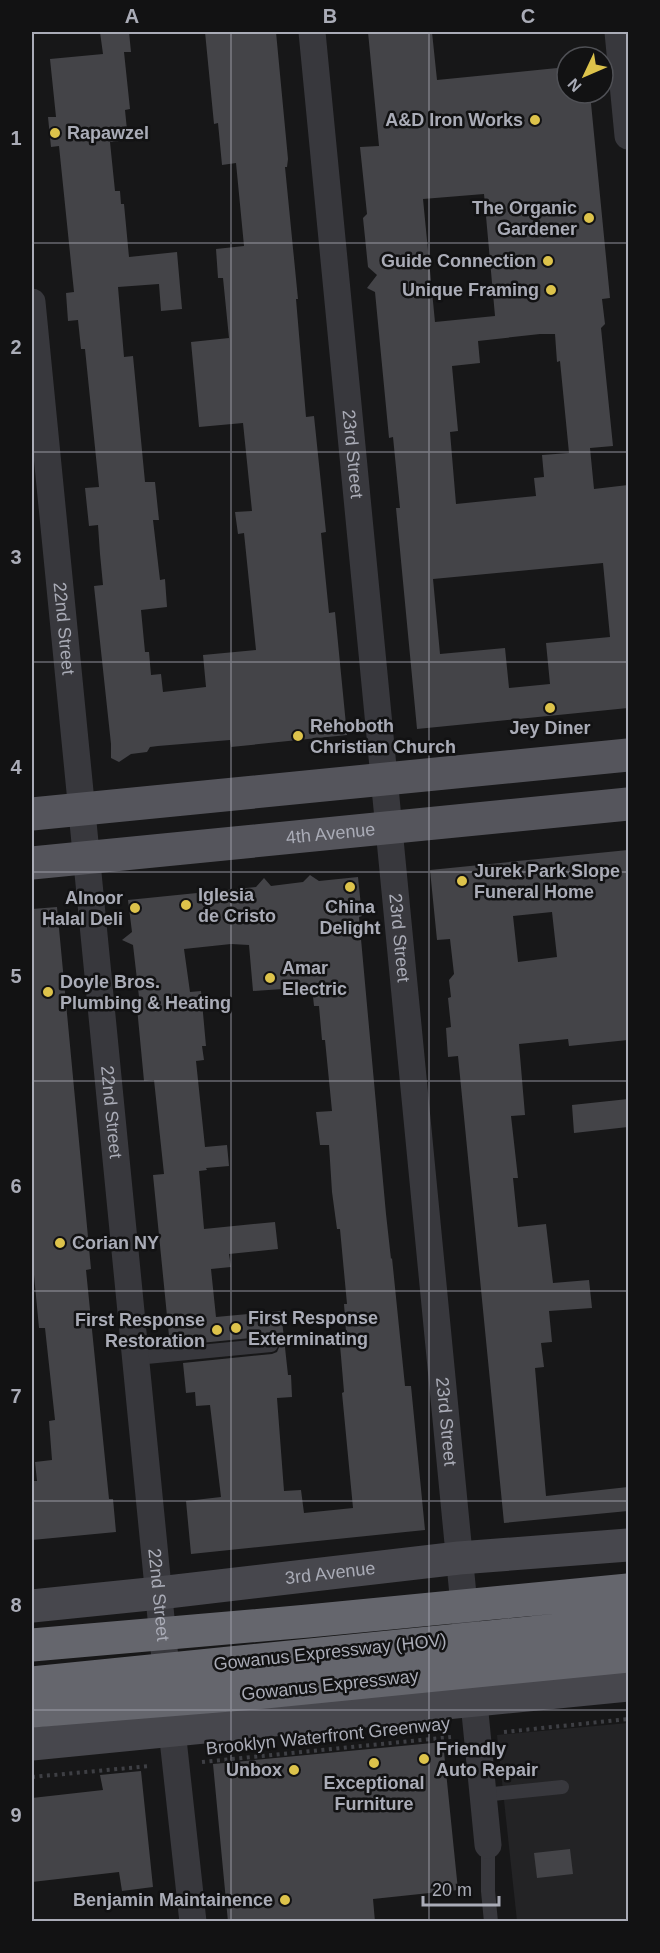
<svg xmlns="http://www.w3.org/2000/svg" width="660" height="1953" viewBox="0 0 660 1953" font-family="Helvetica,sans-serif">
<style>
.built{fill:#232325}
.building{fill:#444448;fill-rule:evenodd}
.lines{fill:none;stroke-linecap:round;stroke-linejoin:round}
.path{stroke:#3e3f44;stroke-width:4;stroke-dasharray:3 4.5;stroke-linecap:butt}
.lane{stroke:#38383d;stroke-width:14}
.street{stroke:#38383d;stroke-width:27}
.secondary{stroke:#47474d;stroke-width:33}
.primary{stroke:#55555c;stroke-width:33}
.highway-bridge{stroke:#65666d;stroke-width:33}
.grid{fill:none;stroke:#aaacb7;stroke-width:1.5;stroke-opacity:0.55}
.poi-dot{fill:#ddc34b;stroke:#121213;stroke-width:2}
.labels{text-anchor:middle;stroke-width:5;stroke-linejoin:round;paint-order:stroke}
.poi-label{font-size:18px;font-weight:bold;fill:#aaacb7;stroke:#121213;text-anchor:start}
.street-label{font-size:18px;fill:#aaacb7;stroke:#121213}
.neatline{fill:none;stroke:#aaacb7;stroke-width:2}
.grid-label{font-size:20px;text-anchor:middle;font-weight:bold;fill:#aaacb7}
</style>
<rect width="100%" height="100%" fill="#171718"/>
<path class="built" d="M 628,1723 L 628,1921 L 517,1921 L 497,1735 Z"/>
<path class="building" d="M 100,32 L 129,32 L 131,52 L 124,52 L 130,109 L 125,110 L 128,140 L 110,142 L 115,191 L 120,191 L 121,204 L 124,204 L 129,257 L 177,252 L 182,309 L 161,311 L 159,284 L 118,287 L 124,357 L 133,356 L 145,482 L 155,482 L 159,520 L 153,520 L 160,580 L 165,579 L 167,607 L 141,610 L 145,652 L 149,652 L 151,675 L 161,674 L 163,692 L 206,687 L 203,655 L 256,650 L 244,533 L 238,534 L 235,512 L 252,511 L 243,423 L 199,427 L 191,342 L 229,338 L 223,278 L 218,278 L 216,249 L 244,246 L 236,163 L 222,165 L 218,123 L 214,124 L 205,32 L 276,32 L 288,159 L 287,167 L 285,167 L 298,299 L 296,299 L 306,417 L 314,416 L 326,532 L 321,533 L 329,613 L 335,612 L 347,735 L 231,747 L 230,740 L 158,746 L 150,747 L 147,752 L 131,754 L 119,762 L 111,758 L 111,744 L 94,586 L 103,585 L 100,554 L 98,525 L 89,526 L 85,488 L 99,487 L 85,349 L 81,349 L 78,320 L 68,321 L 66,293 L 74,292 L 71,263 L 59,146 L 51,147 L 48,117 L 56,117 L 50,59 L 103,54 Z
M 368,32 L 432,32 L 437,80 L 567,67 L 567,93 L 590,93 L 610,298 L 602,299 L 605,324 L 601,328 L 613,446 L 590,448 L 594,489 L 628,485 L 628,708 L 417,729 L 396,508 L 400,508 L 393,437 L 389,438 L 375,292 L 367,288 L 377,275 L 368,267 L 363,218 L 367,214 L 360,147 L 379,146 ZM 484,194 L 495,316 L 435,322 L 423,199 ZM 540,334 L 555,334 L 557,362 L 560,361 L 569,453 L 542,455 L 544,477 L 534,478 L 536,496 L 456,504 L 450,432 L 458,431 L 452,366 L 480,363 L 478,341 ZM 603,563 L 610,637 L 546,643 L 550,684 L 509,688 L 505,648 L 440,654 L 433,579 Z
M 628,850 L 628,1040 L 569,1046 L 568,1039 L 519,1044 L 525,1115 L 511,1116 L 518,1178 L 513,1178 L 518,1227 L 546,1224 L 553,1283 L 589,1280 L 592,1308 L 549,1311 L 552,1342 L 541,1343 L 544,1367 L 535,1368 L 546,1496 L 628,1487 L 628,1511 L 504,1523 L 458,1056 L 448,1057 L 446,1028 L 451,1027 L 448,998 L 451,997 L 449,980 L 454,974 L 450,939 L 437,940 L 430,870 ZM 552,912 L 557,957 L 518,962 L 513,916 Z
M 310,875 L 319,881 L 358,877 L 362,916 L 359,917 L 386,1214 L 391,1259 L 392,1258 L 405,1386 L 411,1386 L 425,1530 L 191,1554 L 186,1501 L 221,1497 L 210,1405 L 196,1406 L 195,1392 L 186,1393 L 183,1363 L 272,1354 L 277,1352 L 280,1345 L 278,1339 L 270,1336 L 170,1346 L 153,1175 L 164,1174 L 154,1080 L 144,1081 L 136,997 L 139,997 L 133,945 L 122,940 L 132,932 L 128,900 L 256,887 L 264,878 L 271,886 L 303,882 ZM 231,944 L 249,945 L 253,991 L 312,987 L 314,1006 L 319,1006 L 322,1040 L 325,1040 L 332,1111 L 316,1112 L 320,1145 L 329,1145 L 332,1192 L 337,1229 L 340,1229 L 347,1304 L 344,1304 L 346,1332 L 339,1333 L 344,1392 L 342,1393 L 353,1508 L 304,1513 L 301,1490 L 284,1491 L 277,1398 L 292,1397 L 291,1375 L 288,1375 L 281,1311 L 216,1317 L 211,1269 L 231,1267 L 229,1254 L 278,1249 L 275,1222 L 204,1229 L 199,1171 L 207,1170 L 206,1168 L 229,1166 L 227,1145 L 205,1147 L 196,1061 L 204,1060 L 202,1046 L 206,1046 L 201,991 L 190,992 L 184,949 Z
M 57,907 L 91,1269 L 86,1270 L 109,1499 L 113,1499 L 116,1532 L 32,1540 L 32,1481 L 37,1481 L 35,1462 L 52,1460 L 49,1421 L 55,1420 L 45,1328 L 39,1328 L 34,1275 L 32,1275 L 32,909 Z
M 628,1099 L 628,1127 L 574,1133 L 572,1105 Z
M 443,1742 L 458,1890 L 373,1899 L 375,1922 L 228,1922 L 213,1764 Z
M 141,1771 L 153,1887 L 122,1891 L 119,1872 L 32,1882 L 32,1798 L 103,1790 L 100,1775 Z
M 570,1849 L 573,1874 L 537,1878 L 534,1853 Z"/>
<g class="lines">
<path class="path" d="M 504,1732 L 628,1719
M 202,1762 L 451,1737
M 32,1777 L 150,1766"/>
<path class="lane" d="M 136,1358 L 271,1345
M 483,1795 L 562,1787
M 488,1845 L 488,1891 L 491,1922"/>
<g class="street">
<path id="s1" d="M 312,32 L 466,1626"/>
<path d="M 618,32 L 628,136"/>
<path id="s2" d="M 32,302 L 172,1730 L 193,1922"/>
<path d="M 472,1682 L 488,1845"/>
</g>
<g class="secondary">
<path id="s3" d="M 32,1606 L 159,1593 L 459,1558 L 628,1545"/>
<path d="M 32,1744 L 628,1685"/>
</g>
<g class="primary">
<path d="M 32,814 L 628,755"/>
<path id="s4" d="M 32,863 L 628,804"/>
</g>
<path class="highway-bridge" d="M 32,1645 L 308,1621 L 628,1590
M 32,1683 L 628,1623
M 32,1711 L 255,1693 L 628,1656"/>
</g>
<path class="grid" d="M 231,32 L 231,1922M 429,32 L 429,1922M 32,243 L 628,243M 32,452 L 628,452M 32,662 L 628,662M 32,872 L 628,872M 32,1081 L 628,1081M 32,1291 L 628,1291M 32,1501 L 628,1501M 32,1710 L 628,1710"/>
<g class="poi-dot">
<circle cx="535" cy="120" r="6"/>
<circle cx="55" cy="133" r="6"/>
<circle cx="589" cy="218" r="6"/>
<circle cx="548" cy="261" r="6"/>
<circle cx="551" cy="290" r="6"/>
<circle cx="550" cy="708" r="6"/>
<circle cx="298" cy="736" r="6"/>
<circle cx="462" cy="881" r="6"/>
<circle cx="350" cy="887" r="6"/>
<circle cx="186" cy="905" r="6"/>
<circle cx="135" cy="908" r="6"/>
<circle cx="270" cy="978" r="6"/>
<circle cx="48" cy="992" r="6"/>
<circle cx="60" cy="1243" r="6"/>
<circle cx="236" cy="1328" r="6"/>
<circle cx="217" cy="1330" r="6"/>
<circle cx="424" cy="1759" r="6"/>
<circle cx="374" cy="1763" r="6"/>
<circle cx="294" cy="1770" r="6"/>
<circle cx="285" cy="1900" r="6"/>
</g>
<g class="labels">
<g class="poi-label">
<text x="523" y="126" text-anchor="end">A&amp;D Iron Works</text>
<text x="67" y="139">Rapawzel</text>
<text x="577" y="214" text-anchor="end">The Organic<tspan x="577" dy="21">Gardener</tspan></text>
<text x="536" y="267" text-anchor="end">Guide Connection</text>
<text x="539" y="296" text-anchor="end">Unique Framing</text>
<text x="310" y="732">Rehoboth<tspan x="310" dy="21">Christian Church</tspan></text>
<text x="550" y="734" text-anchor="middle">Jey Diner</text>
<text x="474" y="877">Jurek Park Slope<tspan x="474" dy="21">Funeral Home</tspan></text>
<text x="198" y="901">Iglesia<tspan x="198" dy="21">de Cristo</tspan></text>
<text x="123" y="904" text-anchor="end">Alnoor<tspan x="123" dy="21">Halal Deli</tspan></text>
<text x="350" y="913" text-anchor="middle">China<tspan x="350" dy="21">Delight</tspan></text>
<text x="282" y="974">Amar<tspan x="282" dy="21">Electric</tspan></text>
<text x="60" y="988">Doyle Bros.<tspan x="60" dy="21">Plumbing &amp; Heating</tspan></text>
<text x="72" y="1249">Corian NY</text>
<text x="248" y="1324">First Response<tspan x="248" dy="21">Exterminating</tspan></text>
<text x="205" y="1326" text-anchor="end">First Response<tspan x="205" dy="21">Restoration</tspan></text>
<text x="436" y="1755">Friendly<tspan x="436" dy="21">Auto Repair</tspan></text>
<text x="282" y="1776" text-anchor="end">Unbox</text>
<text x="374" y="1789" text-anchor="middle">Exceptional<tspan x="374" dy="21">Furniture</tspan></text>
<text x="273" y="1906" text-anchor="end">Benjamin Maintainence</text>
</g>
<g class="street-label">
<text dy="6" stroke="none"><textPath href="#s1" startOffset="424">23rd Street</textPath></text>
<text dy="6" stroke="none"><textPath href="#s2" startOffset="328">22nd Street</textPath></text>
<text dy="6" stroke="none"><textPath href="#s4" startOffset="300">4th Avenue</textPath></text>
<text dy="6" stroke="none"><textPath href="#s1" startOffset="910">23rd Street</textPath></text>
<text dy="6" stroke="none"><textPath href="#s2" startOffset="814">22nd Street</textPath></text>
<text dy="6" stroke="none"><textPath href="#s1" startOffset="1396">23rd Street</textPath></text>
<text dy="6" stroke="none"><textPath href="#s3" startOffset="300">3rd Avenue</textPath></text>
<text dy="6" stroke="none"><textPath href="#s2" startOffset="1299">22nd Street</textPath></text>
<text transform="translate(330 1652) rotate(-6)" y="6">Gowanus Expressway (HOV)</text>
<text transform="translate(330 1685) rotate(-6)" y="6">Gowanus Expressway</text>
<text transform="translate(328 1736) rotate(-6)" y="6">Brooklyn Waterfront Greenway</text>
</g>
</g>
<rect width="660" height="1953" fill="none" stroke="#121213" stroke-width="66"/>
<g transform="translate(585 75) rotate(226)"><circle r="28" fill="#121213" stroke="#4f5055" stroke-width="1.5"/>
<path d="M0-4.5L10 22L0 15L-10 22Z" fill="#ddc34b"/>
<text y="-9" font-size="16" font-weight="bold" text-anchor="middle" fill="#aaacb7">N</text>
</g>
<path d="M423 1896v9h76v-9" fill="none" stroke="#aaacb7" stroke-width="3"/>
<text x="432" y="1896" font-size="18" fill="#aaacb7" stroke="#121213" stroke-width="4.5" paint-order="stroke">20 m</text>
<rect x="33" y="33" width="594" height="1887" class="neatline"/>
<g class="grid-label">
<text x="132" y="23">A</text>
<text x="330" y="23">B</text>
<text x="528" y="23">C</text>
<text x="16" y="145">1</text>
<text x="16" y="354">2</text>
<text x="16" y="564">3</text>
<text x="16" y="774">4</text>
<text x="16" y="983">5</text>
<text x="16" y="1193">6</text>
<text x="16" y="1403">7</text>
<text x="16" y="1612">8</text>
<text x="16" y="1822">9</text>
</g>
</svg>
